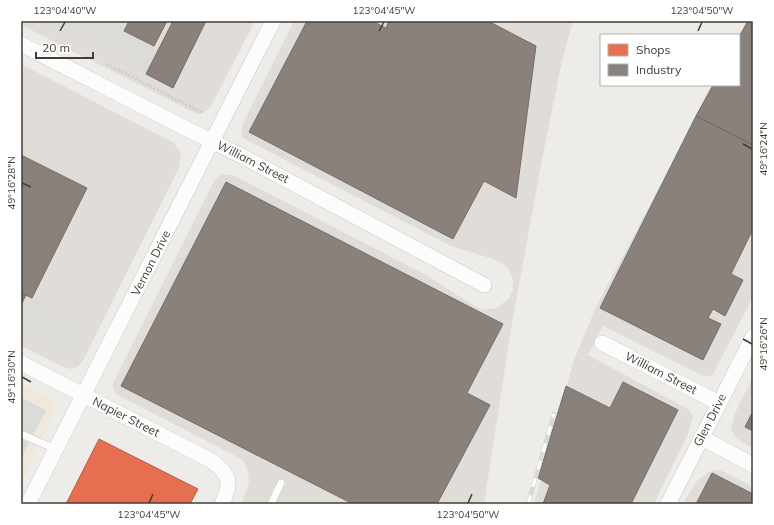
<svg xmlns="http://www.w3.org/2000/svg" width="774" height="525" viewBox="0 0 774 525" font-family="Mulish,sans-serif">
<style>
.commercial{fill:#efe8db}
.industrial{fill:#e0ddd9}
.parking{fill:#dcdbd7}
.shops{fill:#e76f51;stroke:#b66049}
.industry{fill:#8a817c;stroke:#746d67}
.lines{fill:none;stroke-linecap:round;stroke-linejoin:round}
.service-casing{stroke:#c9c8c4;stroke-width:8}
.minor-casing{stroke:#c9c8c4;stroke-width:16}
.path{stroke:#cbcac6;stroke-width:2.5;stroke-dasharray:2 2;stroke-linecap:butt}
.service{stroke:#fcfcfc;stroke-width:7}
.minor{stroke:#fcfcfc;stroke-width:15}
.rail-casing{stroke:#d8d8d7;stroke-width:4.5}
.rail{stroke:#fff;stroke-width:3;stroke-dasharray:9;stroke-linecap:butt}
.ticks{fill:none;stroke:#423d35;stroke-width:1.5}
.labels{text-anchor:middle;stroke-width:4;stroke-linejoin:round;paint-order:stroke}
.street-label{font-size:12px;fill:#423d35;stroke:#fff}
.neatline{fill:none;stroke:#423d35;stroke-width:1.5}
.ticks-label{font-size:10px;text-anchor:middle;fill:#423d35}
</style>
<rect width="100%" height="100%" fill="#edece8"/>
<path class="commercial" d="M 21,385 L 47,398 L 52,402 L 55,409 L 21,482 Z"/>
<path class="industrial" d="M 21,21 L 255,21 L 210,108 L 203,113 L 197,114 L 21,25 Z
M 294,21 L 573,21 L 562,61 L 540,170 L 511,329 L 484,504 L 242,504 L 249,481 L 248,471 L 243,460 L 116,394 L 113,389 L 113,383 L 215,179 L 222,174 L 235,176 L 426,275 L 476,307 L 484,310 L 497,308 L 509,298 L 513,290 L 513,280 L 510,271 L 504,264 L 493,259 L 451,246 L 243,138 L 241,134 L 243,123 Z
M 746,21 L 753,21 L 753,297 L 713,374 L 710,376 L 703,376 L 603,326 L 588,355 L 688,409 L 693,417 L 688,434 L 654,504 L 534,504 L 574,360 L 596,307 L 713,85 L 739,85 L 739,35 Z
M 21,64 L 174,143 L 181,153 L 179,168 L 83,361 L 77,367 L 71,369 L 63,367 L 21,346 Z
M 753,377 L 753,448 L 736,438 L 731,429 L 735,413 Z
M 716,470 L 722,471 L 753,487 L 753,504 L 683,504 L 697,481 L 708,472 Z"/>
<path class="parking" d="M 43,21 L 129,21 L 124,31 L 159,47 L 146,74 L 42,22 Z
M 26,295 L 89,325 L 73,357 L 21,332 L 21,305 Z
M 21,397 L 46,410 L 21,459 Z"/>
<path class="shops" d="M 99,439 L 198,489 L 190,504 L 66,504 Z"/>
<path class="industry" d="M 129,21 L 167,21 L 154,46 L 124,31 Z
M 173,21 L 206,21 L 173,88 L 146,74 Z
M 307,21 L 372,21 L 386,28 L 389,21 L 488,21 L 536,46 L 516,198 L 484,181 L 453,239 L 249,132 Z
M 748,21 L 753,21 L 753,145 L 696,116 L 713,85 L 739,85 L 739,37 Z
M 696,116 L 753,145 L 753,229 L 731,274 L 743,280 L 725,316 L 713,309 L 708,318 L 721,324 L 703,360 L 600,308 Z
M 21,155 L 87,188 L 32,298 L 21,293 Z
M 226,182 L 503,324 L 467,393 L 490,405 L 437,504 L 353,504 L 121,386 Z
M 21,293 L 26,295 L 21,305 Z
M 623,382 L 678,410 L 631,504 L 543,504 L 550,485 L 538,478 L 566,386 L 610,408 Z
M 753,411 L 753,431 L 745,427 Z
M 712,473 L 753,494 L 753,504 L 696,504 Z"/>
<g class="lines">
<g class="service-casing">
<path id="service" d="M 21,434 L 55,449
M 271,504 L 281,483"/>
</g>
<g class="minor-casing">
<path id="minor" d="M 21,44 L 187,129 L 240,155 L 484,285
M 602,343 L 719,403
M 21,363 L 212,461 C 230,475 232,483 222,504
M 702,438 L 753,465
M 28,504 L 273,21
M 668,504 L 753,337"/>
</g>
<path class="path" d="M 107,64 L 203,113"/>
<use href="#service" class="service"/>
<use href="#minor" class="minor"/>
<g class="rail-casing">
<path id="rail" d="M 528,504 L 554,414"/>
</g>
<use href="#rail" class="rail"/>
</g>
<path class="ticks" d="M 60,31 L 65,22M 379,31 L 384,22M 698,31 L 702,22M 743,144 L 752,149M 22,183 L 31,187M 743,339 L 752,344M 22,377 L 31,382M 149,503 L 153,494M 468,503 L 472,494"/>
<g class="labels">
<g class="street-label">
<text transform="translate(253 162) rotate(27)" y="4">William Street</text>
<text transform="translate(151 263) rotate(-63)" y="4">Vernon Drive</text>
<text transform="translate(661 373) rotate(27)" y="4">William Street</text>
<text transform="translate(126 417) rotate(27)" y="4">Napier Street</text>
<text transform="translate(710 420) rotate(-63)" y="4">Glen Drive</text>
</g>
</g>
<rect width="774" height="525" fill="none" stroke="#ffffff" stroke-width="44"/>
<rect x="600" y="34" width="140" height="52" fill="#ffffff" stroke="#b3b1ae"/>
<rect x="608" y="44" width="20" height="12" fill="#e76f51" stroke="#b3b1ae"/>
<text x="636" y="54" font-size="12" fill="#423d35">Shops</text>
<rect x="608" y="64" width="20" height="12" fill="#8a817c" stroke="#b3b1ae"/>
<text x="636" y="74" font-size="12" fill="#423d35">Industry</text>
<path d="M36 52v6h57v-6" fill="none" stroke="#423d35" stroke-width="2"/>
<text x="42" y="52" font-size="12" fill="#423d35" stroke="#ffffff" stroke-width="3" paint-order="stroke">20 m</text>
<rect x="22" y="22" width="730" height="481" class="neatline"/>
<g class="ticks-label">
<text x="65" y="14">123°04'40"W</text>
<text x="384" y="14">123°04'45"W</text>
<text x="702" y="14">123°04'50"W</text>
<text transform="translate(763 149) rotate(-90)" y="4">49°16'24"N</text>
<text transform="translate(11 183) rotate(-90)" y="4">49°16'28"N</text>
<text transform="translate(763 344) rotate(-90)" y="4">49°16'26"N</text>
<text transform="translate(11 377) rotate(-90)" y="4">49°16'30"N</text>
<text x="149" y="518">123°04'45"W</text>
<text x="468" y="518">123°04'50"W</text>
</g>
</svg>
